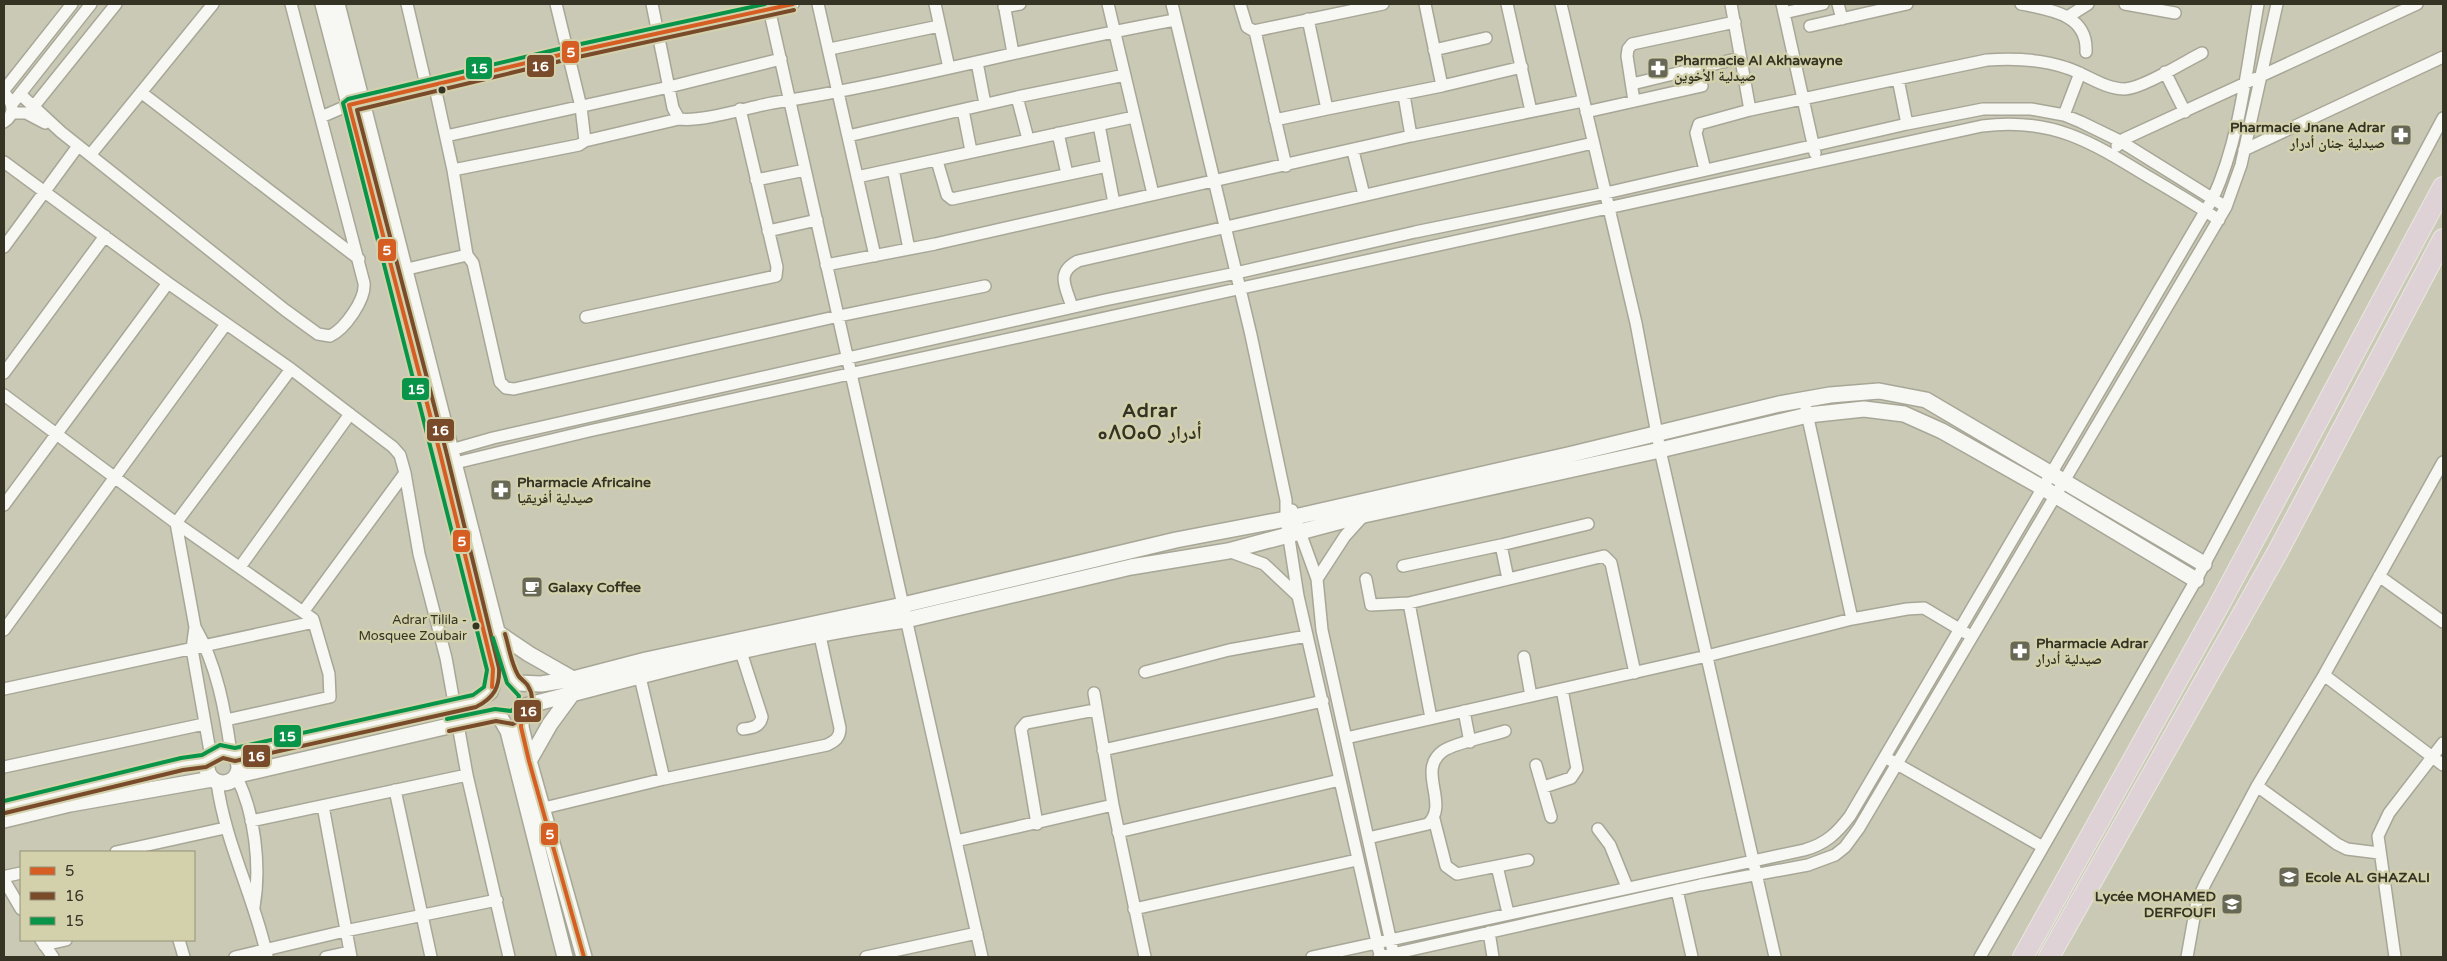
<svg xmlns="http://www.w3.org/2000/svg" width="2447" height="961" viewBox="0 0 2447 961" font-family="'Varela Round','Noto Naskh Arabic','Noto Sans Tifinagh',sans-serif">
<style>
.lines{fill:none;stroke-linecap:round;stroke-linejoin:round}
.street-casing{stroke:#a8a797;stroke-width:14}
.secondary-casing{stroke:#a8a797;stroke-width:18}
.highway-casing{stroke:#e7e7de;stroke-width:22}
.street{stroke:#f7f7f4;stroke-width:11}
.secondary{stroke:#f7f7f4;stroke-width:15}
.highway{stroke:#dfd2d7;stroke-width:20}
.bus-1-casing{stroke:#d3d1ac;stroke-width:8}
.bus-2-casing{stroke:#d3d1ac;stroke-width:8}
.bus-3-casing{stroke:#d3d1ac;stroke-width:8}
.bus-1{stroke:#d65e22;stroke-width:4}
.bus-2{stroke:#7a4b2a;stroke-width:4}
.bus-3{stroke:#08954a;stroke-width:4}
.bus-dot{fill:#343324;stroke:#d3d1ac;stroke-width:2}
.labels{text-anchor:middle;stroke-width:5;stroke-linejoin:round;paint-order:stroke}
.bus-label{font-size:13px;fill:#343324;stroke:#d3d1ac;text-anchor:end}
.poi-label{font-size:14px;font-weight:bold;fill:#343324;stroke:#d3d1ac;text-anchor:start}
.district-label{font-size:19px;font-weight:bold;letter-spacing:1px;fill:#343324;stroke:#d3d1ac}
.line-badge{stroke:#d3d1ac;stroke-width:2}
.badge-label{font-size:14px;text-anchor:middle;font-weight:bold;fill:#fff}
</style>
<rect width="100%" height="100%" fill="#cac9b5"/>
<g class="lines">
<g class="street-casing">
<path id="street" d="M 407,4 L 426,85
M 652,4 L 673,108 L 679,119 C 702,122 746,108 772,103 C 907,82 1040,44 1175,20
M 768,4 L 982,957
M 818,4 L 875,256
M 935,4 L 949,68
M 1004,4 L 1013,53
M 1108,4 L 1153,194
M 1172,4 L 1251,335 L 1286,500 L 1286,519 L 1298,596 L 1379,951
M 1240,4 L 1247,27 L 1254,31 L 1383,4
M 1425,4 L 1442,86 L 1522,67
M 1507,4 L 1531,111
M 1561,4 L 1636,323 L 1660,450 L 1775,957
M 1731,4 L 1750,110
M 1782,4 L 1815,153
M 1838,4 L 1842,19
M 2021,4 C 2050,10 2088,14 2086,52
M 2125,4 L 2175,13
M 1004,7 L 1020,4
M 1784,13 L 1823,4
M 2069,16 L 2088,4
M 1308,19 L 1327,109 L 1442,86
M 1810,26 L 1907,4
M 1255,31 L 1286,166
M 830,49 L 939,26
M 1434,50 L 1486,38
M 977,62 L 985,104
M 2165,72 L 2185,112
M 1898,79 L 1907,124
M 1632,84 L 1740,58
M 4,90 L 72,4
M 4,93 C 13,102 16,114 4,122
M 142,93 L 359,259
M 20,94 L 61,132 L 285,310 L 318,334 L 330,336 C 345,329 366,299 364,283 L 291,4
M 1404,95 L 1411,136
M 1017,97 L 1028,139
M 1634,101 L 1627,56 L 1628,49 L 1632,44 L 1735,22
M 12,104 L 91,4
M 34,106 L 116,4
M 963,110 L 971,151
M 1586,112 L 1702,86
M 12,113 L 26,113 L 45,123
M 2064,115 L 2080,73
M 321,117 L 349,105 L 426,85 L 793,4
M 1275,120 L 1327,109
M 1099,125 L 1114,203
M 1058,133 L 1067,174
M 446,136 L 669,87 L 781,59
M 848,136 L 1017,97 L 1125,75
M 585,141 L 679,119
M 2117,146 L 2124,139 L 2417,4
M 2244,150 L 2443,57
M 1353,151 L 1364,195
M 91,154 L 213,4
M 937,161 L 947,195 L 952,199 L 1107,166
M 4,162 L 168,283 L 291,369 L 393,447 L 400,455 L 405,473 L 419,554 L 446,658 L 467,775 L 509,957
M 893,169 L 909,249
M 453,170 L 579,145 L 585,141 L 581,107 L 556,4
M 1705,170 L 1696,133 L 1699,124 L 1750,110 L 1987,60 C 2014,58 2041,59 2067,68 C 2086,74 2104,89 2125,89 C 2143,88 2184,62 2202,53
M 857,177 L 1134,117
M 756,180 L 805,170
M 768,231 L 817,220
M 4,247 L 78,146
M 467,255 L 473,263 L 500,382 L 506,388 L 514,389 L 839,316 L 985,286
M 826,265 L 935,244 L 1411,136 L 1583,101
M 399,271 L 467,255 L 453,170 L 434,83
M 1072,307 C 1066,287 1055,273 1078,261 L 1593,143
M 586,317 L 776,276 L 777,267 L 740,109
M 4,373 L 105,236
M 4,395 L 176,523 L 313,619 L 329,674 L 330,697 L 226,720
M 1806,409 L 1852,619
M 444,452 L 493,438 L 1105,300 L 1236,273 L 1415,232 L 1606,193 L 1907,124 L 1983,109 L 2031,109 L 2064,115 L 2081,122 L 2120,141 L 2226,207
M 447,465 L 589,431 L 1982,126 C 2051,117 2090,141 2147,176 C 2171,190 2195,204 2219,220
M 4,505 L 168,283
M 1292,510 L 1317,579 L 1322,630 L 1392,947
M 1501,545 L 1508,579
M 1228,551 L 1264,564 L 1298,596
M 1403,566 L 1501,545 L 1588,524
M 240,567 L 350,414
M 2379,576 L 2443,622
M 1317,579 L 1345,536 L 1364,515
M 1366,579 L 1371,605 L 1409,603 L 1604,556 L 1611,563 L 1635,673
M 1409,603 L 1431,718
M 303,612 L 405,473
M 195,627 C 217,665 225,710 231,753
M 4,630 L 226,324
M 741,652 L 762,717 C 760,727 752,728 743,729
M 1524,657 L 1531,696
M 1145,672 L 1229,650 L 1307,636
M 2324,675 L 2443,765
M 640,677 L 664,779
M 4,689 L 314,622
M 1094,693 L 1113,805 L 1145,957
M 1464,711 L 1470,742
M 1346,738 L 1707,656 L 1852,619 L 1907,609 L 1924,608 L 1966,633
M 1103,750 L 1323,701
M 211,757 L 192,649 L 195,627 L 176,523 L 291,369
M 1890,760 L 2043,847
M 1536,765 L 1551,817
M 4,767 L 204,724
M 236,776 C 255,812 261,867 254,907
M 217,782 C 225,843 254,896 267,956
M 2257,786 L 2337,844 L 2347,849 L 2379,853
M 1544,787 L 1571,778 L 1577,769 L 1562,689
M 395,790 L 431,957
M 323,806 L 351,957
M 544,808 L 664,779 L 827,745 C 835,741 840,738 840,728 L 820,636
M 1434,819 L 1446,866 L 1457,874 L 1528,860
M 251,821 L 467,775
M 1037,824 L 1021,729 L 1026,723 L 1095,710
M 1598,829 L 1610,845 L 1627,887
M 1118,832 L 1340,780
M 1368,838 L 1428,824 C 1450,804 1416,770 1443,751 C 1454,743 1490,736 1505,731
M 956,841 L 1113,805
M 116,852 L 225,828
M 1497,866 L 1508,913
M 21,873 L 7,876 L 4,880 L 21,909
M 1677,890 L 1692,957
M 1134,909 L 1357,860
M 1489,932 L 1493,957
M 41,940 L 53,957
M 179,940 L 184,957
M 44,945 L 66,940
M 235,957 L 345,931 L 497,900
M 326,957 L 349,952
M 866,957 L 977,933
M 1312,957 L 1804,850 C 1826,844 1837,833 1850,816 L 2213,198 C 2240,139 2247,67 2258,4
M 1379,957 L 1700,885 L 1808,865 L 1835,855 L 1845,847 L 1859,828 L 2226,207 L 2241,165 L 2277,4
M 1980,957 L 2196,580 L 2443,118
M 2187,957 L 2197,901 L 2206,882 L 2257,786 L 2324,675 L 2443,462
M 2395,957 L 2378,836 L 2389,813 L 2443,743"/>
</g>
<g class="secondary-casing">
<path id="secondary" d="M 323,4 L 440,453 L 493,669 L 492,687
M 337,4 L 502,651 L 513,681
M 498,633 L 529,654 L 573,679
M 518,683 L 541,684 L 573,679 L 646,660 L 903,605 L 1176,540 L 1286,519 L 1568,455 L 1779,404 L 1830,395 L 1879,391 L 1926,400 L 2204,564
M 525,706 C 650,674 778,637 906,620 L 1131,567 L 1228,551 L 1364,515 L 1660,450 L 1808,415 L 1864,409 L 1904,414 L 1942,431 L 2043,488 L 2196,580
M 522,711 L 521,727 L 529,761 L 584,957
M 500,717 L 508,731 L 565,957
M207 767a16 16 0 1 1 32 0a16 16 0 1 1-32 0Z
M 234,755 L 475,701 L 490,692
M 529,761 L 550,724 L 572,694
M 238,775 L 496,715
M 4,807 L 182,764 L 209,759
M 4,820 L 70,804 L 212,779"/>
</g>
<g class="highway-casing">
<path id="highway" d="M 2023,957 L 2217,609 L 2443,187
M 2049,957 L 2277,553 L 2443,239"/>
</g>
<use href="#street" class="street"/>
<use href="#secondary" class="secondary"/>
<use href="#highway" class="highway"/>
<g class="bus-1-casing">
<path id="bus-1" d="M 349,105 L 440,453 L 493,669 L 492,687
M 349,105 L 568,53 L 793,4
M 522,711 L 521,727 L 529,761 L 584,957"/>
</g>
<g class="bus-2-casing">
<path id="bus-2" d="M 449,731 L 496,721 L 513,724 C 527,717 538,702 528,686 C 526,682 520,679 518,675 C 511,663 509,647 505,634
M 5,813 L 183,770 L 206,767 L 223,758 L 235,761 L 476,707 C 494,698 500,687 499,668 L 446,451 L 357,110 L 569,59 L 794,10"/>
</g>
<g class="bus-3-casing">
<path id="bus-3" d="M 447,719 L 495,709 L 511,711 L 517,706 L 519,696 L 507,683 L 493,638
M 4,801 L 181,758 L 202,755 L 220,745 L 235,748 L 473,695 L 484,687 L 487,670 L 343,103 L 348,99 L 567,47 L 765,4"/>
</g>
<use href="#bus-1" class="bus-1"/>
<use href="#bus-2" class="bus-2"/>
<use href="#bus-3" class="bus-3"/>
</g>
<defs>
<g id="pharmacy-square" transform="scale(1.125)"><rect x="-9" y="-9" width="18" height="18" rx="4" fill="#686857" stroke="#d3d1ac"/><path d="M-2-6h4v4h4v4h-4v4h-4v-4h-4v-4h4Z" fill="#fff"/></g>
<g id="cafe-square" transform="scale(1.125)"><rect x="-9" y="-9" width="18" height="18" rx="4" fill="#686857" stroke="#d3d1ac"/><path d="M-5.5-4.5H6V0H3Q3 3.5 0 3.5H-2.5Q-5.5 3.5-5.5 0ZM3-3.2v2h1.7v-2ZM-6 4.5H4V6H-6Z" fill="#fff"/></g>
<g id="school-square" transform="scale(1.125)"><rect x="-9" y="-9" width="18" height="18" rx="4" fill="#686857" stroke="#d3d1ac"/><path d="M0-5L7-2L0 1L-7-2ZM-4 1L0 2.5L4 1V4Q0 6-4 4Z" fill="#fff"/></g>
</defs>
<g fill-rule="evenodd">
<use href="#pharmacy-square" x="1658" y="68"/>
<use href="#pharmacy-square" x="2401" y="135"/>
<use href="#pharmacy-square" x="501" y="490"/>
<use href="#cafe-square" x="532" y="587"/>
<use href="#pharmacy-square" x="2020" y="651"/>
<use href="#school-square" x="2289" y="877"/>
<use href="#school-square" x="2232" y="904"/>
</g>
<g class="bus-dot">
<circle cx="442" cy="90" r="4.5"/>
<circle cx="476" cy="626" r="4.5"/>
</g>
<g class="labels">
<g class="bus-label">
<text x="467" y="624">Adrar Tilila -<tspan x="467" dy="16">Mosquee Zoubair</tspan></text>
</g>
<g class="poi-label">
<text x="1674" y="65">Pharmacie Al Akhawayne<tspan x="1674" dy="16">صيدلية الأخوين</tspan></text>
<text x="2385" y="132" text-anchor="end">Pharmacie Jnane Adrar<tspan x="2385" dy="16">صيدلية جنان أدرار</tspan></text>
<text x="517" y="487">Pharmacie Africaine<tspan x="517" dy="16">صيدلية أفريقيا</tspan></text>
<text x="548" y="592">Galaxy Coffee</text>
<text x="2036" y="648">Pharmacie Adrar<tspan x="2036" dy="16">صيدلية أدرار</tspan></text>
<text x="2305" y="882">Ecole AL GHAZALI</text>
<text x="2216" y="901" text-anchor="end">Lycée MOHAMED<tspan x="2216" dy="16">DERFOUFI</tspan></text>
</g>
<g class="district-label">
<text x="1150" y="417">Adrar<tspan x="1150" dy="22">ⴰⴷⵔⴰⵔ أدرار</tspan></text>
</g>
</g>
<g class="line-badge">
<rect x="561" y="40" width="19" height="24" rx="5" fill="#d65e22"/>
<rect x="526" y="54" width="29" height="24" rx="5" fill="#7a4b2a"/>
<rect x="465" y="56" width="28" height="24" rx="5" fill="#08954a"/>
<rect x="377" y="238" width="20" height="24" rx="5" fill="#d65e22"/>
<rect x="401" y="377" width="29" height="24" rx="5" fill="#08954a"/>
<rect x="426" y="418" width="29" height="24" rx="5" fill="#7a4b2a"/>
<rect x="452" y="529" width="19" height="24" rx="5" fill="#d65e22"/>
<rect x="513" y="699" width="29" height="24" rx="5" fill="#7a4b2a"/>
<rect x="273" y="724" width="29" height="24" rx="5" fill="#08954a"/>
<rect x="242" y="744" width="29" height="24" rx="5" fill="#7a4b2a"/>
<rect x="540" y="822" width="19" height="24" rx="5" fill="#d65e22"/>
</g>
<g class="badge-label">
<text x="571" y="57">5</text>
<text x="540" y="71">16</text>
<text x="479" y="73">15</text>
<text x="387" y="255">5</text>
<text x="416" y="394">15</text>
<text x="440" y="435">16</text>
<text x="462" y="546">5</text>
<text x="528" y="716">16</text>
<text x="287" y="741">15</text>
<text x="256" y="761">16</text>
<text x="550" y="839">5</text>
</g>
<rect width="2447" height="961" fill="none" stroke="#343324" stroke-width="10"/>
<rect x="20" y="851" width="175" height="90" fill="#d3d1ac" stroke="#939276"/>
<rect x="30" y="867" width="25" height="8" fill="#d65e22" stroke="#939276"/>
<text x="65" y="876" font-size="15" fill="#343324">5</text>
<rect x="30" y="892" width="25" height="8" fill="#7a4b2a" stroke="#939276"/>
<text x="65" y="901" font-size="15" fill="#343324">16</text>
<rect x="30" y="917" width="25" height="8" fill="#08954a" stroke="#939276"/>
<text x="65" y="926" font-size="15" fill="#343324">15</text>
</svg>
